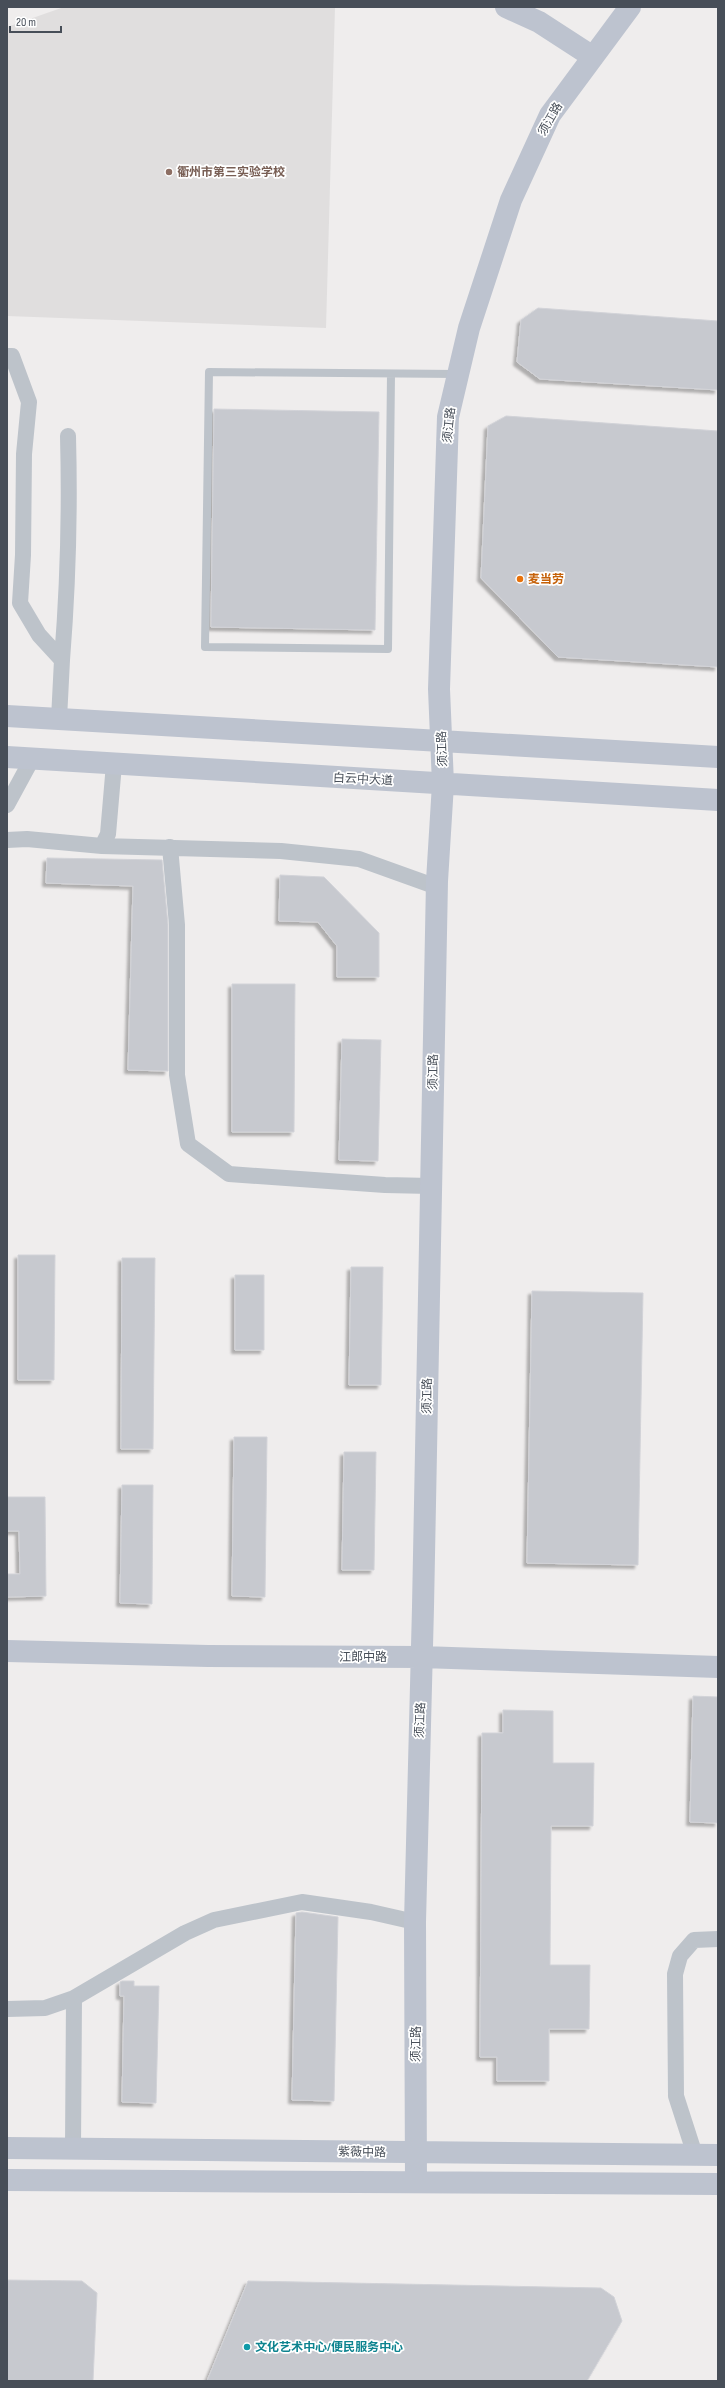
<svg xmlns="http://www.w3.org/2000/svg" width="725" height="2388" viewBox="0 0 725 2388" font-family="'Sofia Sans Condensed','Noto Sans SC',sans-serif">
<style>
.education{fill:#e0dede}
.building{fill:#c7c9cf;stroke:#d2d3d8;filter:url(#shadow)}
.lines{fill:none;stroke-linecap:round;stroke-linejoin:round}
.lane{stroke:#bdc3ca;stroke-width:8}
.street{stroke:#bdc3ca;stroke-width:16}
.secondary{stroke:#bdc3cf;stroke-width:22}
.education-dot{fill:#8d6e63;stroke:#fff;stroke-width:1.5}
.food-dot{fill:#e8710a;stroke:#fff;stroke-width:1.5}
.culture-dot{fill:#0f9aa8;stroke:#fff;stroke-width:1.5}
.labels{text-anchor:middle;stroke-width:3.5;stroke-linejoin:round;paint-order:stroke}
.street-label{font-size:12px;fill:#474e58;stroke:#fff}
.education-label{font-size:12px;font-weight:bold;fill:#785e54;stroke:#fff;text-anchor:start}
.food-label{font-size:12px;font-weight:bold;fill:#c56008;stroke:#fff;text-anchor:start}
.culture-label{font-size:12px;font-weight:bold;fill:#0d838f;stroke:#fff;text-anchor:start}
</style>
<defs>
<filter id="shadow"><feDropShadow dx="-3.5" dy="3.5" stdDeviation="1" flood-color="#0004"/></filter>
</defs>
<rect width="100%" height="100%" fill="#efeded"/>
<path class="education" d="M 64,7 L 335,7 L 326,328 L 7,316 L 7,27 Z"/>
<path class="building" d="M 538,308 L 718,321 L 718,390 L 540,379 L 517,362 L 521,320 Z
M 214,409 L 379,412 L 375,630 L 211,627 Z
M 506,416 L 718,431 L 718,667 L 558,657 L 481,578 L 488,426 Z
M 47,858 L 162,860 L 168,925 L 168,1071 L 128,1070 L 133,886 L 46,883 Z
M 280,875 L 324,877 L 379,933 L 379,977 L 337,977 L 337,946 L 318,922 L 279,921 Z
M 232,984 L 295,984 L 294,1132 L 232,1132 Z
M 342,1039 L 381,1040 L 378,1161 L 339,1160 Z
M 18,1255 L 55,1255 L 54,1380 L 18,1380 Z
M 122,1258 L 155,1258 L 153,1449 L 121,1449 Z
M 351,1267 L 383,1267 L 381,1385 L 349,1385 Z
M 235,1275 L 264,1275 L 264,1350 L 235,1350 Z
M 532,1291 L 643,1293 L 638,1565 L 527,1563 Z
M 234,1437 L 267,1437 L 265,1597 L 232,1596 Z
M 344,1452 L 376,1452 L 374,1570 L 342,1570 Z
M 122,1485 L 153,1485 L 152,1604 L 120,1603 Z
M 7,1497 L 45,1497 L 46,1596 L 7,1597 L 7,1574 L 20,1574 L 19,1531 L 7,1531 Z
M 693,1696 L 718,1697 L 718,1823 L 690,1822 Z
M 503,1710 L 553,1711 L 553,1763 L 594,1763 L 593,1826 L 551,1826 L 550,1965 L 590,1965 L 589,2029 L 549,2029 L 549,2081 L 497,2081 L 497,2057 L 480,2057 L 482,1733 L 503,1733 Z
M 302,1912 L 338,1917 L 334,2101 L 292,2100 L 296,1913 Z
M 122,1981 L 134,1981 L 134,1986 L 159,1986 L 156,2103 L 122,2102 L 124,1996 L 120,1996 L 120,1982 Z
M 7,2280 L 82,2281 L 97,2293 L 93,2381 L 7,2381 Z
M 248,2281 L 601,2288 L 614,2297 L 622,2321 L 587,2381 L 207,2381 Z"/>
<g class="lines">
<path class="lane" d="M 391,374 L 388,649 L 205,647 L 209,372 L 457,374"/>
<path class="street" d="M 7,356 L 12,356 L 29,402 L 24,454 L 23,555 L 20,603 L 39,635 L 62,660 L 59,719
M 62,660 C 68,585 70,511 68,436
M 7,805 L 32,759
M 7,840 L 27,839 L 102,846 L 281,851 L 359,859 L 437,887
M 102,846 L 108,834 L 114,764
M 170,847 L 177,925 L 177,1075 L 188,1144 L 229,1174 L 385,1185 L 431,1186
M 7,2009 L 45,2008 L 74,1998 L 185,1933 L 214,1920 L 302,1902 L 371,1912 L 415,1922
M 73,2148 L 74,1998
M 695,2155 L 676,2096 L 675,1974 L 680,1956 L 694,1940 L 718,1939"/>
<path class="secondary" d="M 506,7 L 539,22 L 593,57
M 7,716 L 718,757
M 7,757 L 718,800
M 7,1651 L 208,1656 L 422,1657 L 718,1667
M 7,2148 L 718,2155
M 7,2180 L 718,2184
M 416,2182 L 415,1922 L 423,1607 L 437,881 L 443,784 L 439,689 L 448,417 L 469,328 L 511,200 L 550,115 L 630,7"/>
</g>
<circle class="education-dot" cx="169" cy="172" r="4"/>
<circle class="food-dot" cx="520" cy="579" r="4"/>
<circle class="culture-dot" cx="247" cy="2347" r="4"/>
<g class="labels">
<g class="street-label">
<text transform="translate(550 119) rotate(-60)" y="4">须江路</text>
<text transform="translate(449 425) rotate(-84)" y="4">须江路</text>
<text transform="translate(442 749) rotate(-92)" y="4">须江路</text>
<text transform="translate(363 779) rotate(3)" y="4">白云中大道</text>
<text transform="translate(433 1072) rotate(-89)" y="4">须江路</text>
<text transform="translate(427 1396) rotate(-89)" y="4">须江路</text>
<text x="363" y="1661">江郎中路</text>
<text transform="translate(420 1720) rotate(-88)" y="4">须江路</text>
<text transform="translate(416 2044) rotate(-90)" y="4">须江路</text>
<text transform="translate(362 2152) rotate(1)" y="4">紫薇中路</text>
</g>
<g class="education-label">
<text x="177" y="176">衢州市第三实验学校</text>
</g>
<g class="food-label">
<text x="528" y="583">麦当劳</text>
</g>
<g class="culture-label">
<text x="255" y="2351">文化艺术中心/便民服务中心</text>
</g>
</g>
<rect width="725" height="2388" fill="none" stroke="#474e58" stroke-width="16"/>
<path d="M10 26v6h51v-6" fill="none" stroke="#474e58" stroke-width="2"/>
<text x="16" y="26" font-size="12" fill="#474e58" stroke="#ffffff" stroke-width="3" paint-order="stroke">20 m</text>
</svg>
